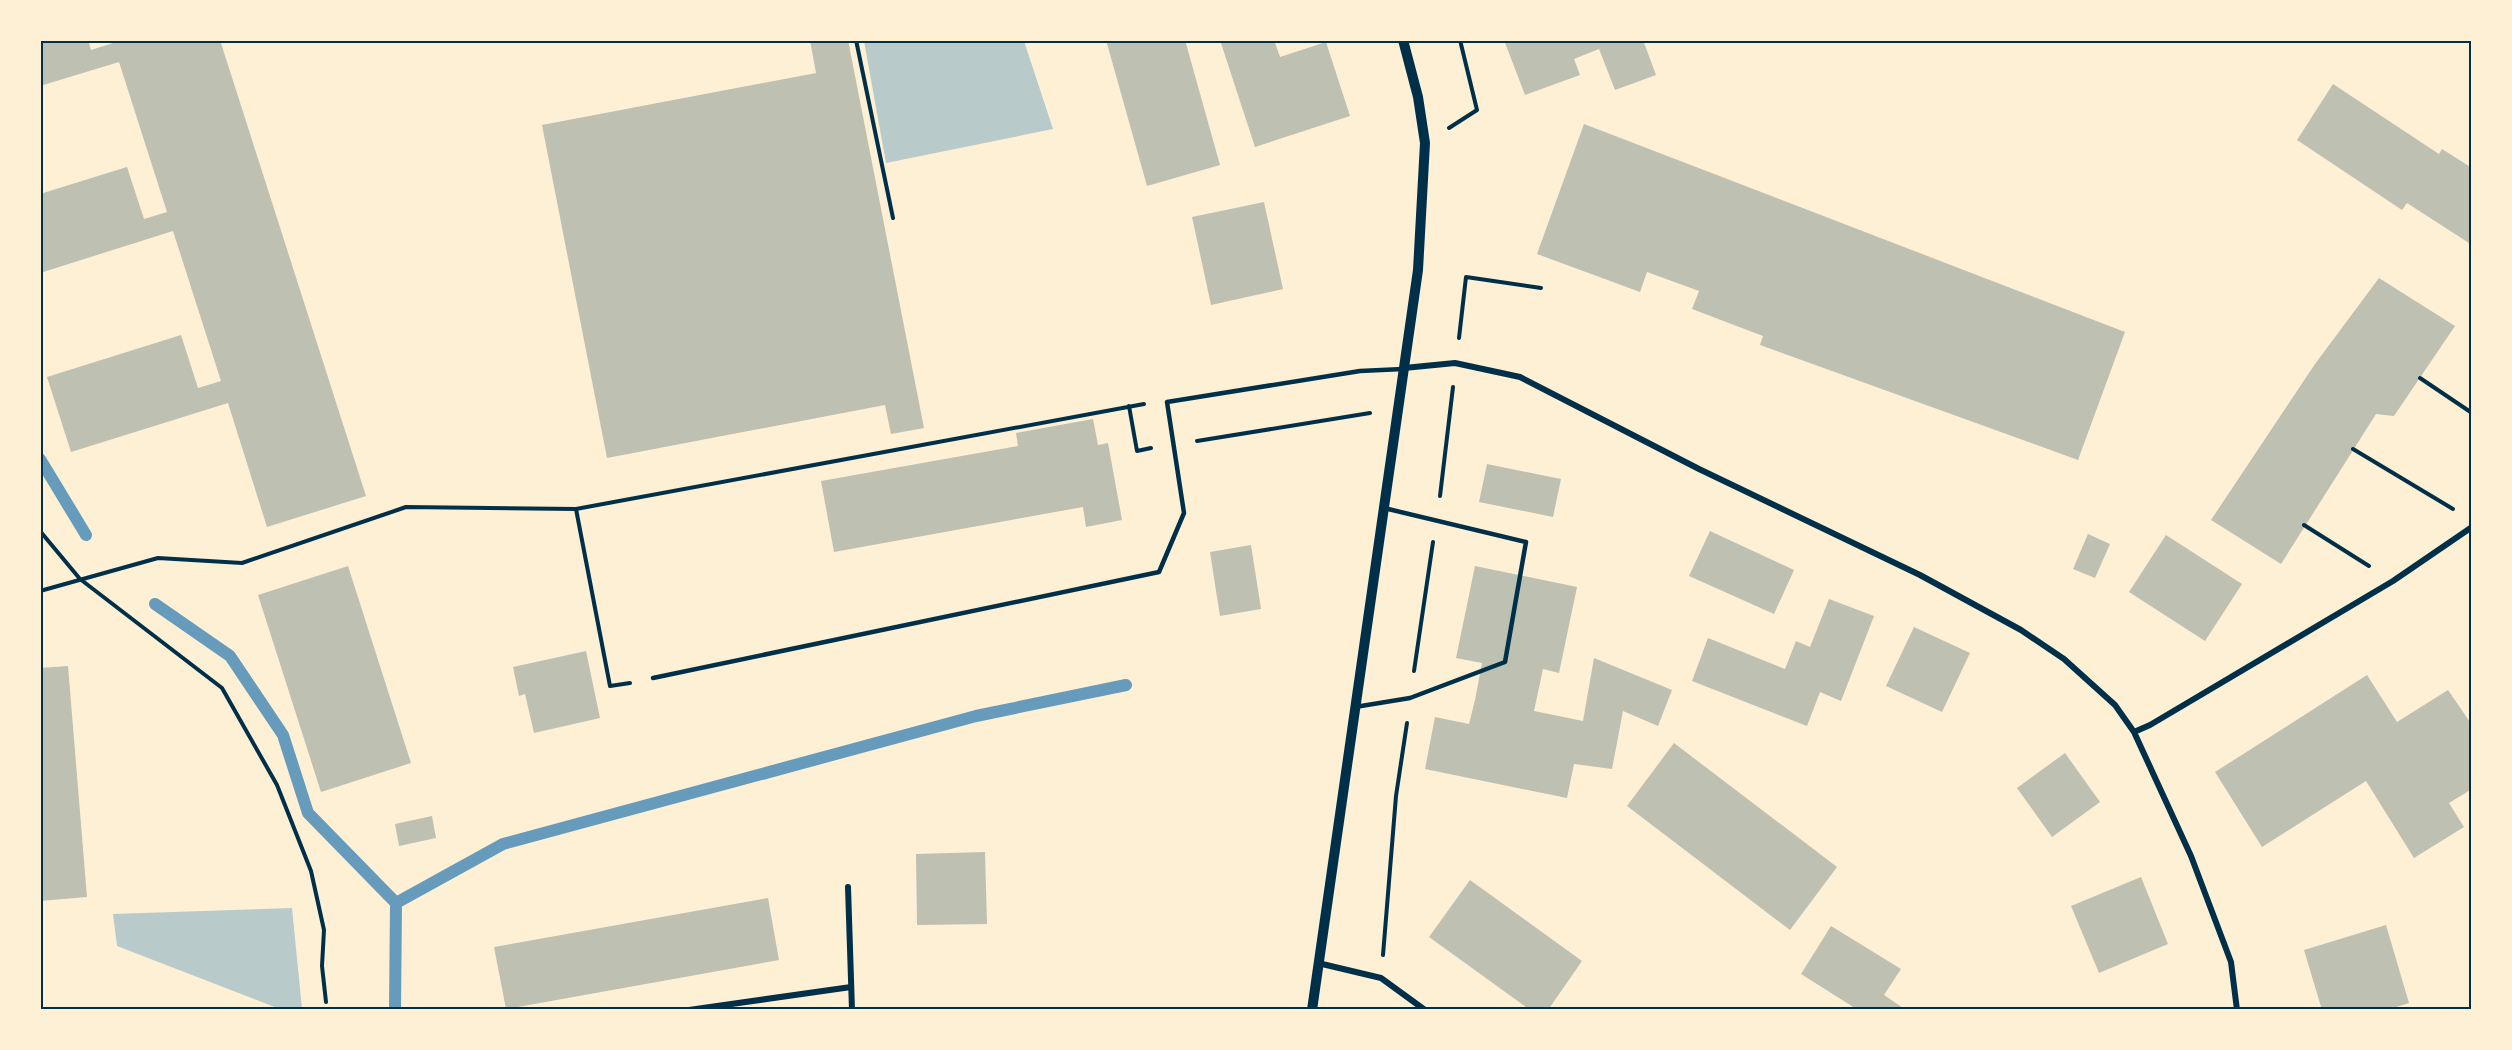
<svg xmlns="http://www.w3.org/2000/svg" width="2512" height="1050" viewBox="0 0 2512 1050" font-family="Quicksand,sans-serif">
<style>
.green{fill:#b9caca}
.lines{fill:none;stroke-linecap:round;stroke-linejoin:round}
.stream{stroke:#669bbc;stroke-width:12}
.building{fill:#bec0b2}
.path{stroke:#003049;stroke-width:4}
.service{stroke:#003049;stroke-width:4.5}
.minor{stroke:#003049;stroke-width:6}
.tertiary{stroke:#003049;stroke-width:10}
.neatline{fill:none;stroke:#003049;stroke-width:2}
</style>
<rect width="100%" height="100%" fill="#fdf0d5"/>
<path class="green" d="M 864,41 L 1024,41 L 1053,129 L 886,163 Z
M 292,908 L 302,1009 L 280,1009 L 117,946 L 113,914 Z"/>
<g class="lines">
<path class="stream" d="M 40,459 L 86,535
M 155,604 L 230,656 L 283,735 L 308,813 L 396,903
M 395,1010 L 396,903 L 503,844 L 976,716 L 1126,685"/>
</g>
<path class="building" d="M 40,40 L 88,40 L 91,50 L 113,43 L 113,40 L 220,40 L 366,496 L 267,527 L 228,403 L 71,452 L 47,377 L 181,335 L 198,388 L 221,381 L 173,231 L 40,273 L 40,194 L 127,167 L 144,219 L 167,212 L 119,62 L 40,86 Z
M 810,40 L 848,40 L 924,428 L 891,434 L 885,405 L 607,458 L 542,125 L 816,73 Z
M 1106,40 L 1185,40 L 1220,165 L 1147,186 Z
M 1220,40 L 1274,40 L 1280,57 L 1326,42 L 1350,116 L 1255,147 Z
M 1504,40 L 1643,40 L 1656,75 L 1615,90 L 1599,49 L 1574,59 L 1580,75 L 1525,95 Z
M 2333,84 L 2439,154 L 2442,149 L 2472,168 L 2472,245 L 2407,203 L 2402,210 L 2297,140 Z
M 1584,124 L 2125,332 L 2078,460 L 1760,345 L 1763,336 L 1692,309 L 1699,291 L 1647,272 L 1640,292 L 1537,254 Z
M 1264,202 L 1283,289 L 1211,305 L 1192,217 Z
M 2379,278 L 2455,326 L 2394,416 L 2376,414 L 2281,564 L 2211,520 L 2315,364 Z
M 1093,419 L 1098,445 L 1108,443 L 1122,520 L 1086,527 L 1083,507 L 834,552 L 821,481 L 1018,446 L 1016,433 Z
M 1487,464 L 1561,479 L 1553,517 L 1479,502 Z
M 1710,531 L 1794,570 L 1774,614 L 1689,576 Z
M 2088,534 L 2110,544 L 2095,578 L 2073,569 Z
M 2166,535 L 2242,584 L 2205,641 L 2129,592 Z
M 1251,545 L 1261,609 L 1220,616 L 1210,552 Z
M 348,566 L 411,763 L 321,792 L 258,595 Z
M 1475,566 L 1577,587 L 1559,673 L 1543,669 L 1534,711 L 1583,721 L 1594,658 L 1672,690 L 1658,726 L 1623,711 L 1612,769 L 1574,764 L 1567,798 L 1425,769 L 1435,717 L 1469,724 L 1475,700 L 1482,663 L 1456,658 Z
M 1829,599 L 1874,616 L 1841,701 L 1820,692 L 1807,726 L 1692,681 L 1708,638 L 1785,669 L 1796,641 L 1810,647 Z
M 1914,627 L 1970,653 L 1942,712 L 1886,686 Z
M 586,651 L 600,718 L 534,733 L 525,694 L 519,696 L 513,667 Z
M 68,666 L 87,897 L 40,901 L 40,668 Z
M 2367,675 L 2397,722 L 2448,690 L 2472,725 L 2472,789 L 2449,803 L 2464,827 L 2414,858 L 2366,781 L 2262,847 L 2215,772 Z
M 1674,743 L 1837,867 L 1790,930 L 1627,806 Z
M 2065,753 L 2100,802 L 2052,837 L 2017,788 Z
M 432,816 L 436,838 L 399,846 L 395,824 Z
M 985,852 L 987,924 L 917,925 L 916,854 Z
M 2141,877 L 2168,944 L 2099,973 L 2071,906 Z
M 1470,880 L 1582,961 L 1548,1010 L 1530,1010 L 1429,937 Z
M 768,898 L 779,960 L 506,1009 L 494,947 Z
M 2386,925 L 2409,1003 L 2387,1010 L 2322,1010 L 2304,950 Z
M 1831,926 L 1901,969 L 1884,995 L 1906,1010 L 1858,1010 L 1801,974 Z"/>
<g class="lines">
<path class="path" d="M 856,40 L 893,218
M 1449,128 L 1477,110 L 1460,40
M 1459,338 L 1466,277 L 1541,288
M 2420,378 L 2472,413
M 1129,406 L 1137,451 L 1151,448
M 1197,441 L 1370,413
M 2353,449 L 2453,509
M 1440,496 L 1453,387
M 576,509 L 610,686 L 630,683
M 2304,525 L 2369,566
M 40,531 L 80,579 L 222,688 L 277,785 L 311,871 L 324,930 L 322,966 L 326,1002
M 40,591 L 158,558 L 242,563 L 406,507 L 576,509 L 1144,404
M 1414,671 L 1433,542
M 1383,955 L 1396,796 L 1407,723"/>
<path class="service" d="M 653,678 L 1159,572 L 1184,513 L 1167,402 L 1360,371 L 1403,369
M 1355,707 L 1410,698 L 1505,662 L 1526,542 L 1384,508"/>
<path class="minor" d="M 1404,368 L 1455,363 L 1520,377 L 1699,469 L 1920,575 L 2021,630 L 2064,659 L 2115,705 L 2134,732 L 2191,856 L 2231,962 L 2237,1010
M 2134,732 L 2150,725 L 2393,581 L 2472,527
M 848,887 L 852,1010
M 1318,963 L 1381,978 L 1425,1010
M 689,1010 L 851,987"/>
<path class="tertiary" d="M 1312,1010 L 1418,270 L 1425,143 L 1418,97 L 1403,40"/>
</g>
<rect width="2512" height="1050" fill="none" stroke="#fdf0d5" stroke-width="84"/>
<rect x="42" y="42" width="2428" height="966" class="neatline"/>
</svg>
